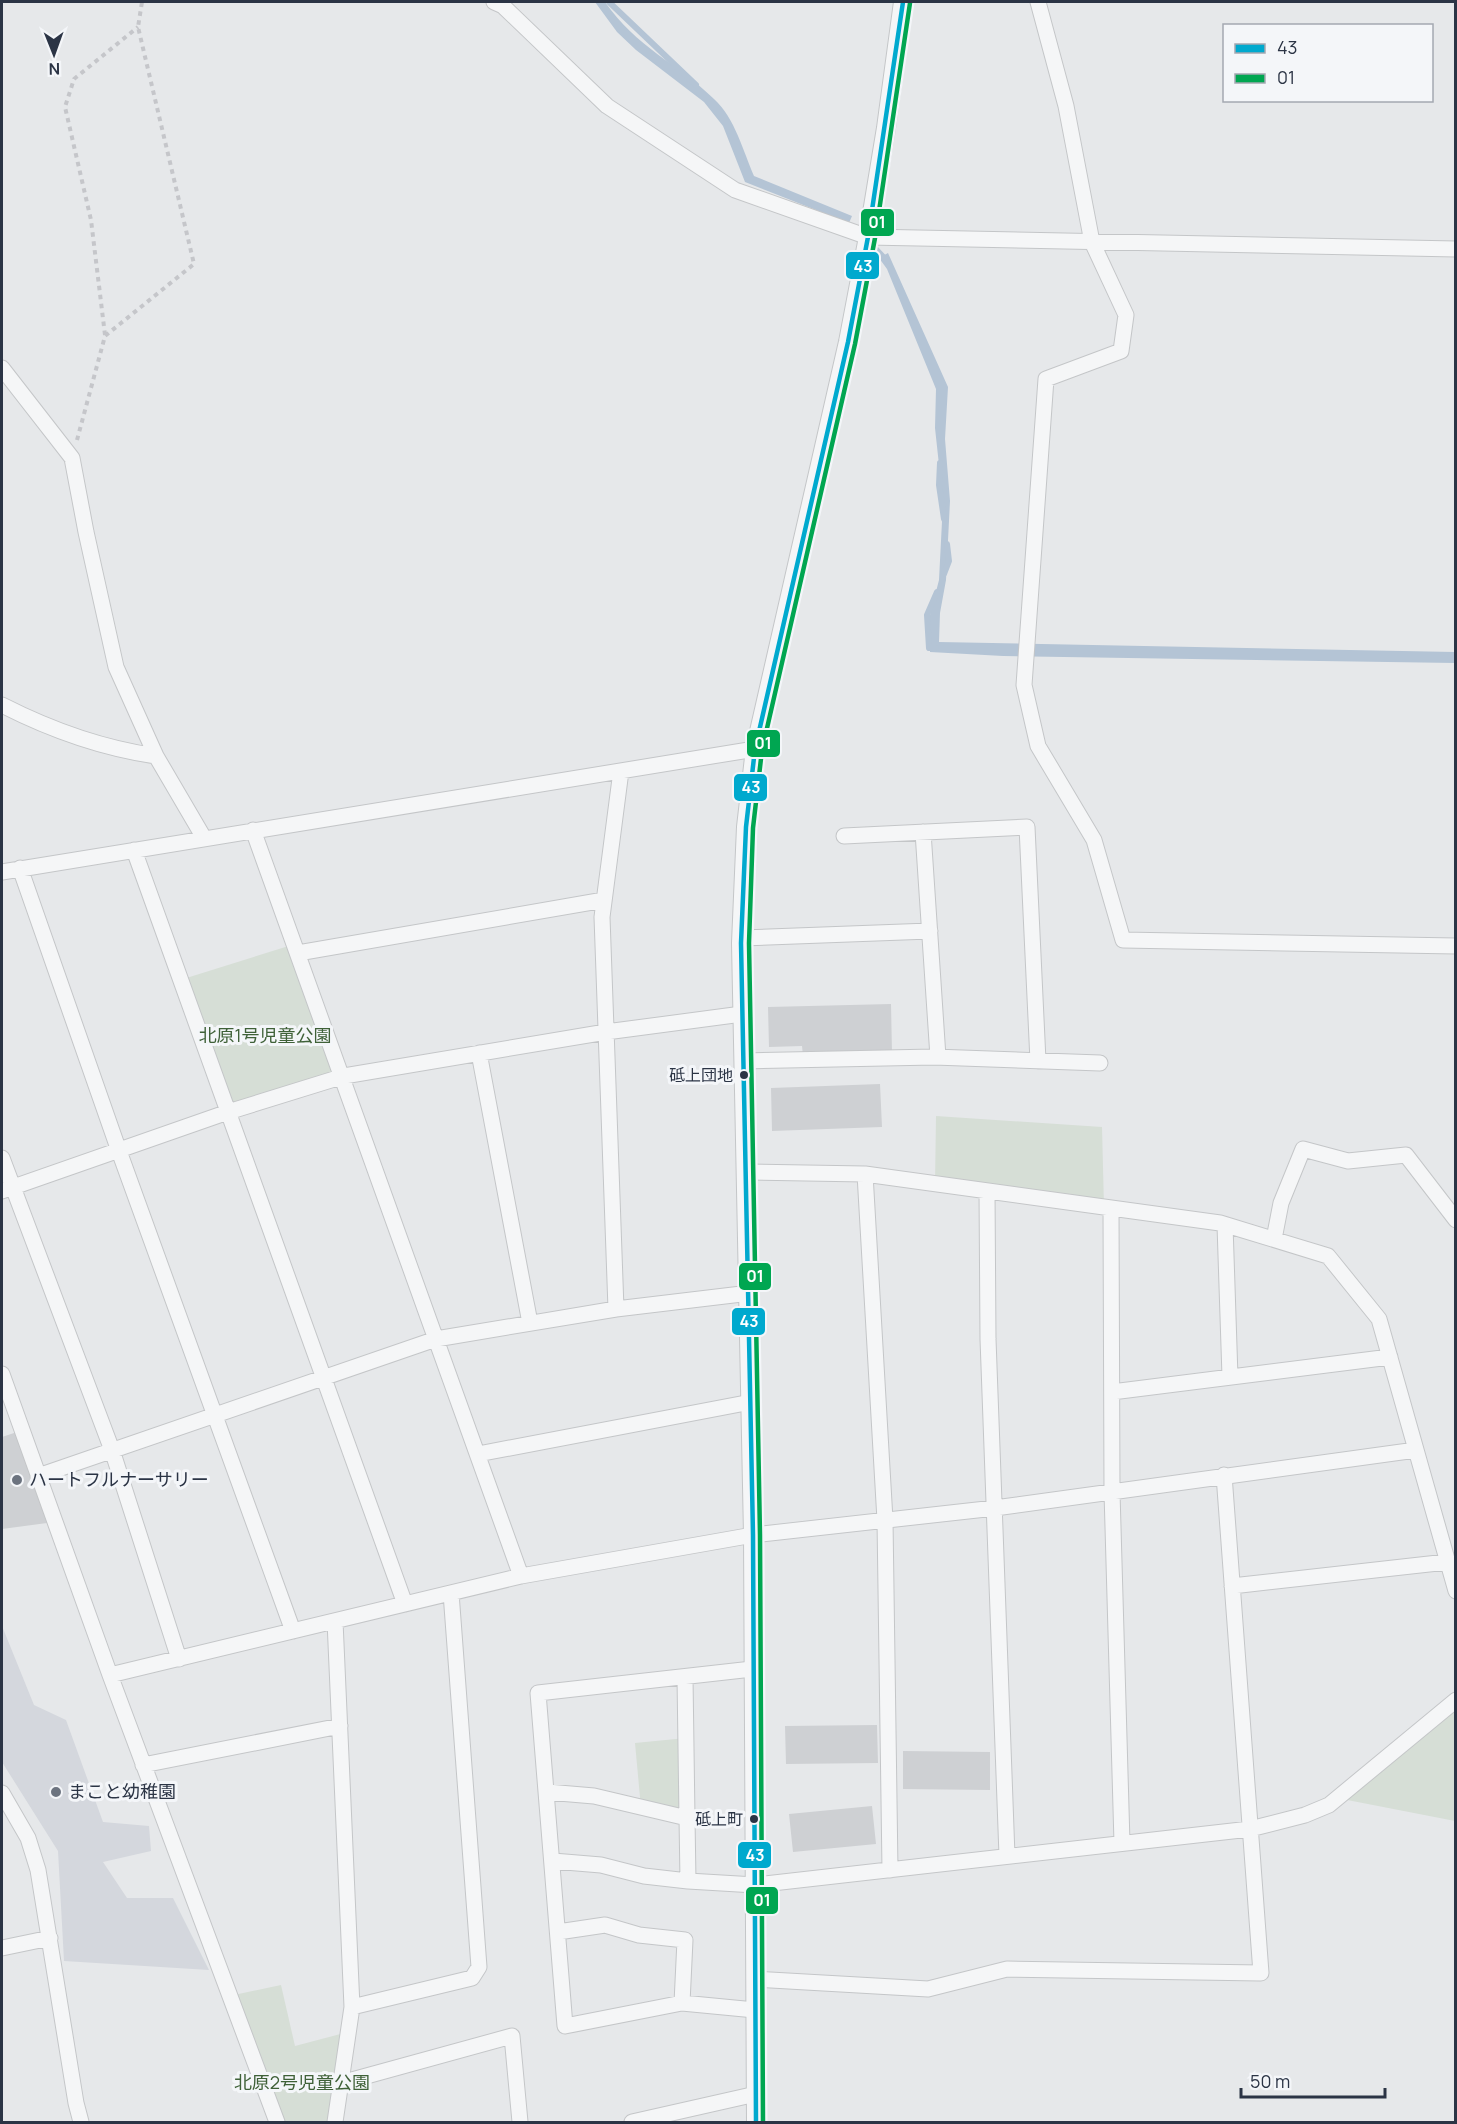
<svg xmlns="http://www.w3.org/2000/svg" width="1457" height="2124" viewBox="0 0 1457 2124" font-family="Manrope,'Noto Sans JP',sans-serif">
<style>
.built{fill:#d4d7dd}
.green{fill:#d6ded6}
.water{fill:#b4c4d5}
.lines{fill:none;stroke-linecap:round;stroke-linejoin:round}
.stream{stroke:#b4c4d5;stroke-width:6}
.building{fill:#ced0d3}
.minor-casing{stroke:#c4c6c8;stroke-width:17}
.tertiary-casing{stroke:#c4c6c8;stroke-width:20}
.path{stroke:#c5c6ca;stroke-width:4;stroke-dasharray:4.5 4.5;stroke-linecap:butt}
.minor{stroke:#f5f6f7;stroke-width:15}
.tertiary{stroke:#f5f6f7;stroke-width:18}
.bus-1-casing{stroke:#f4f6f9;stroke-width:9}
.bus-2-casing{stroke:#f4f6f9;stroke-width:9}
.bus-1{stroke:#00a9ce;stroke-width:4.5}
.bus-2{stroke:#00a651;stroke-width:4.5}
.bus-dot{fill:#2b3445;stroke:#f4f6f9;stroke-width:2}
.poi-dot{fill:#6c737f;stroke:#f4f6f9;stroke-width:2}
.labels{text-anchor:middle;stroke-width:6;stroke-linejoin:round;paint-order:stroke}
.bus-label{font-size:16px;fill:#2b3445;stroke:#f4f6f9;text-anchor:end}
.park-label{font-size:18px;fill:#3f6138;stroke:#f4f6f9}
.poi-label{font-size:18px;fill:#2b3445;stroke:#f4f6f9;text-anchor:start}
.line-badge{stroke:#f4f6f9;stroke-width:2}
.badge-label{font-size:16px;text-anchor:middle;font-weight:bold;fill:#fff}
</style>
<rect width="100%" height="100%" fill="#e6e8ea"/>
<path class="built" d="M 2,1626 L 34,1705 L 66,1720 L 103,1822 L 149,1826 L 151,1851 L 103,1862 L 127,1898 L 173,1898 L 209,1970 L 64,1961 L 58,1851 L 2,1762 Z"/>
<path class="green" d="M 295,944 L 344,1076 L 228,1112 L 180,980 Z
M 936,1116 L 1102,1127 L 1104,1207 L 935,1184 Z
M 1455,1700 L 1455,1821 L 1337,1798 Z
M 686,1738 L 687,1804 L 676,1815 L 641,1808 L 635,1743 Z
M 281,1985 L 295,2046 L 348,2032 L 335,2122 L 277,2122 L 229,1996 Z"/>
<path class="water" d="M 595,2 L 605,2 C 636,47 677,63 714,99 C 735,118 743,151 754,176 L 852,216 L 849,223 L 745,182 L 723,126 L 704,102 L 636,50 L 617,32 Z
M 888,253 L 948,387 L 945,439 L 950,501 L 946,580 L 940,613 L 939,642 L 1455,652 L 1455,663 L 1003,656 L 930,652 L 930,615 L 939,580 L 943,502 L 935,428 L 936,389 L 887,269 L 879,258 Z"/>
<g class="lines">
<path class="stream" d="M 609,2 L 696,85
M 871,244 L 887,261
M 940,463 L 939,485 L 944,519
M 944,574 L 949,561 L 947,544
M 936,648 L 929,648 L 927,615 L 937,592"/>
</g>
<path class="building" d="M 891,1004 L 892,1053 L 803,1056 L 802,1046 L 769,1047 L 768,1007 Z
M 880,1084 L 882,1127 L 772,1131 L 771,1088 Z
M 17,1432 L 47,1523 L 2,1529 L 2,1437 Z
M 877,1725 L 878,1763 L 786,1764 L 785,1726 Z
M 903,1751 L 990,1752 L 990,1790 L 903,1789 Z
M 872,1806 L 876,1844 L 793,1852 L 789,1814 Z"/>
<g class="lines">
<g class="minor-casing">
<path id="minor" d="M 494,2 L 503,6 L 607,106 L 735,190 L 868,237 L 1456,249
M 1038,2 L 1066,106 L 1092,242 L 1126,315 L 1121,351 L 1046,379 L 1024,685 L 1038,746 L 1094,840 L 1123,940 L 1456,946
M 2,368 L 72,458 L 86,532 L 116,667 L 156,756 L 204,838
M 2,705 C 51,730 101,748 156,756
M 253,830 L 521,1576
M 923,832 L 938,1057
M 844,836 L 1027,827 L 1038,1061
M 134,850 L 405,1604
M 20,868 L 119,1151 L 293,1631
M 2,872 L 755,749
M 741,938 L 930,931
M 298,953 L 604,900
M 479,1053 L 530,1323
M 743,1061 L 934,1057 L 1100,1063
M 2,1158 L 112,1450 L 179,1659
M 747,1172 L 865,1174 L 1220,1223 L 1328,1256 L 1379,1319 L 1456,1591
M 865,1174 L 885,1520 L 890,1870
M 2,1191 L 228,1112 L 344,1076 L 606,1032 L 742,1014
M 987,1191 L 988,1339 L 1007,1856
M 1111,1208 L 1112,1492 L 1122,1843
M 1225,1225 L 1230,1377
M 1274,1239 L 1281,1203 L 1303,1149 L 1348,1161 L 1406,1155 L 1456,1220
M 616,1309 L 602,917 L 621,771
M 2,1374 L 110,1675 L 277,2122
M 1112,1392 L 1390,1357
M 478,1454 L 751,1402
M 38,1476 L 436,1339 L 616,1309 L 750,1293
M 1232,1586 L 1447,1562
M 752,1669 L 538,1693 L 565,2026 L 682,2003 L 755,2010
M 110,1675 L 521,1576 L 753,1535 L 995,1508 L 1416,1450
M 143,1765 L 340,1726
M 547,1792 L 594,1796 L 687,1818 L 685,1677
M 2,1793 L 28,1838 L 38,1870 L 76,2103 L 81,2122
M 687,1818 L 688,1881
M 553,1861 L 601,1865 L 644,1876 L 688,1881 L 755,1885 L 1250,1829 L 1305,1815 L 1329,1805 L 1456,1700
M 558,1932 L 605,1925 L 639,1935 L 685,1940 L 682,2003
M 2,1948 L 50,1938
M 755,1979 L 928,1989 L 1007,1969 L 1261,1973 L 1224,1475
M 352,2007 L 472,1978 L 479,1967 L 451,1593
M 341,2083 L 512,2036 L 520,2122
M 335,2122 L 352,2007 L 335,1621
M 632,2122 L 756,2094"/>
</g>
<g class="tertiary-casing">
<path id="tertiary" d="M 756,2122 L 753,1535 L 741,943 L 746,827 L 755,749 L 848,342 L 868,237 L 886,128 L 903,2"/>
</g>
<path class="path" d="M 105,335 L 91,220 L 65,107 L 74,79 L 138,27
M 77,440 L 105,336 L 194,264 L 138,27 L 142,2"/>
<use href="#minor" class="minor"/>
<use href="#tertiary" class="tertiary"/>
<g class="bus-1-casing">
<path id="bus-1" d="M 756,2122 L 753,1535 L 741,943 L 746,827 L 755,749 L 848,342 L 868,237 L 903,2"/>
</g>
<g class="bus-2-casing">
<path id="bus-2" d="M 763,2122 L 760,1535 L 749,943 L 753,828 L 762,750 L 855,344 L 875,238 L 910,3"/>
</g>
<use href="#bus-1" class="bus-1"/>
<use href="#bus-2" class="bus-2"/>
</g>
<g class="bus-dot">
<circle cx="744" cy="1075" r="5"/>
<circle cx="754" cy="1819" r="5"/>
</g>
<g class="poi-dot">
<circle cx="17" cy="1480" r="6"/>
<circle cx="56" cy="1792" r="6"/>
</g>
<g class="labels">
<g class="bus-label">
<text x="733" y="1081">砥上団地</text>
<text x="743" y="1825">砥上町</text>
</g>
<g class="park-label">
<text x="265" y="1042">北原1号児童公園</text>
<text x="302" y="2089">北原2号児童公園</text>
</g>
<g class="poi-label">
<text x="29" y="1486">ハートフルナーサリー</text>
<text x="68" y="1798">まこと幼稚園</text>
</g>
</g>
<g class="line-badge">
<rect x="860" y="208" width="35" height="29" rx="6" fill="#00a651"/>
<rect x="845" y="251" width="35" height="29" rx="6" fill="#00a9ce"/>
<rect x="746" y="729" width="35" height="29" rx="6" fill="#00a651"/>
<rect x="733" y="773" width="35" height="29" rx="6" fill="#00a9ce"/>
<rect x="738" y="1262" width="34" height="29" rx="6" fill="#00a651"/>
<rect x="731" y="1307" width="35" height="29" rx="6" fill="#00a9ce"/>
<rect x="737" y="1841" width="35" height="28" rx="6" fill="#00a9ce"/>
<rect x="745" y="1886" width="34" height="29" rx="6" fill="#00a651"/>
</g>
<g class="badge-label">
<text x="877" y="228">01</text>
<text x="863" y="272">43</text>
<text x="763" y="749">01</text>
<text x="751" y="793">43</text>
<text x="755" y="1282">01</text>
<text x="749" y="1327">43</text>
<text x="755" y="1861">43</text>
<text x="762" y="1906">01</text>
</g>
<rect width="1457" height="2124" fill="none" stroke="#2b3445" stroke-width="6"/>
<rect x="1223" y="24" width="210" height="78" fill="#f4f6f9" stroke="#a4a8b1" stroke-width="1.5"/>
<rect x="1235" y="44" width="30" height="9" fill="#00a9ce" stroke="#a4a8b1" stroke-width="1.5"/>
<text x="1277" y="54" font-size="18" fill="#2b3445">43</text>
<rect x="1235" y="74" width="30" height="9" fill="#00a651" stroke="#a4a8b1" stroke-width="1.5"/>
<text x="1277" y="84" font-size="18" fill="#2b3445">01</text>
<g transform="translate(54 54) rotate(179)" stroke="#f4f6f9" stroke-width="4.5" paint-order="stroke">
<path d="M0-4.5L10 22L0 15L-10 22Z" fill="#2b3445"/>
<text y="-9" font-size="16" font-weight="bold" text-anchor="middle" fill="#2b3445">N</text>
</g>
<path d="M1241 2088v9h144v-9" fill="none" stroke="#2b3445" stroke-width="3"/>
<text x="1250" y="2088" font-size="18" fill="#2b3445" stroke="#f4f6f9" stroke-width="4.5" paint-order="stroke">50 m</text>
</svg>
